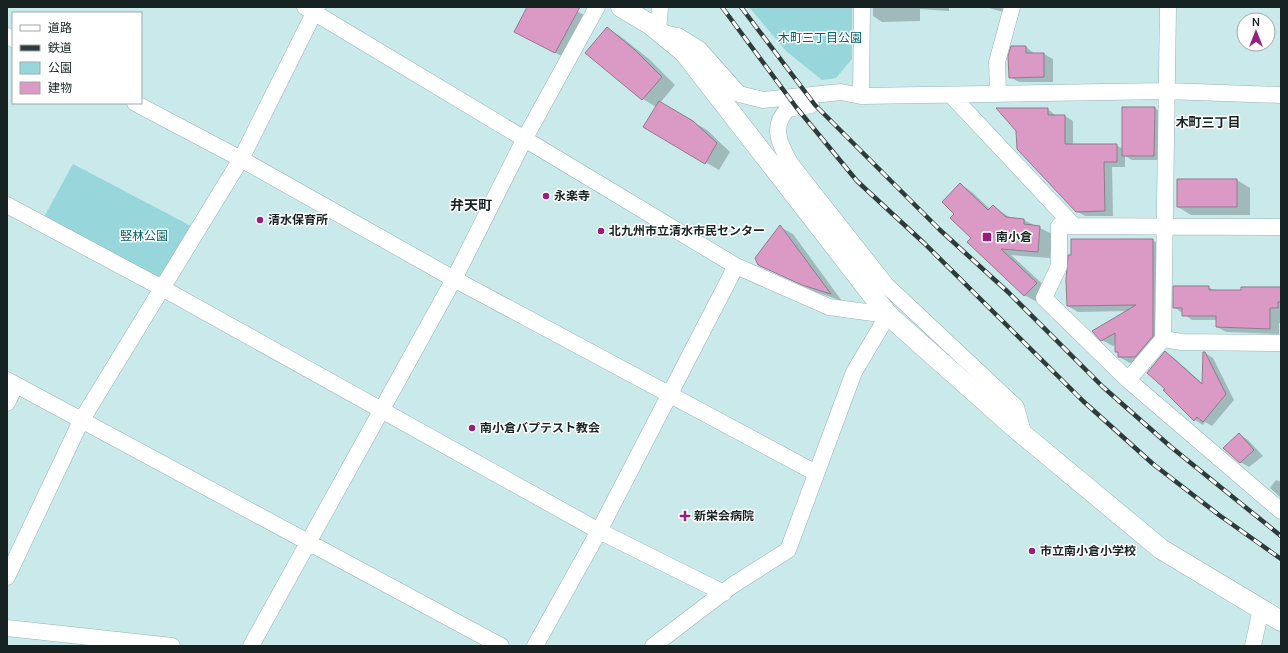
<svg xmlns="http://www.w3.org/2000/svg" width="1288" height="653" viewBox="0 0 1288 653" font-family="Manrope,'Noto Sans JP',sans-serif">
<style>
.green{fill:#97d6db}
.shadow{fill:#0003}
.building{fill:#db9ac6;stroke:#917b89}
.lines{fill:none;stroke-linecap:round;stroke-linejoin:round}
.minor-casing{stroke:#96b4b6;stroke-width:17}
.tertiary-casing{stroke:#96b4b6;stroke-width:21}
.minor{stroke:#fff;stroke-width:16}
.tertiary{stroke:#fff;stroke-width:20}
.rail-casing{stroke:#2d3b3c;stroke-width:4.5}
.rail{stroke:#fff;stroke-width:3;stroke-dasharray:9;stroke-linecap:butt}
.poi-dot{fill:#961f7b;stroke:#fff;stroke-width:1.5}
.labels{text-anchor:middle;stroke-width:3;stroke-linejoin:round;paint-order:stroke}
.park-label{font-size:12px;fill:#036268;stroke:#fff}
.poi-label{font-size:12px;font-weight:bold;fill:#172223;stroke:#fff;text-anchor:start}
.neighbourhood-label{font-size:13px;font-weight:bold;fill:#172223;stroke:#fff}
.quarter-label{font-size:14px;font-weight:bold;fill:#172223;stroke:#fff}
</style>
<rect width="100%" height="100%" fill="#c9e9eb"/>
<path class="green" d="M 749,7 L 852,7 L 852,59 L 836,78 L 822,80 L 786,51 Z
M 73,164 L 191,226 L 165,274 L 155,277 L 44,217 Z"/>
<path class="shadow" d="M 528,7 L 570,7 L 591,19 L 569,60 L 529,39 Z
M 873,7 L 949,7 L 949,11 L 920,9 L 920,21 L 882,22 L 873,16 Z
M 985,7 L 1013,7 L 1011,14 Z
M 607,28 L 620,36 L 649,59 L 675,85 L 660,103 L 707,130 L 730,152 L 719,170 L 644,127 L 656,107 L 643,99 L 586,53 Z
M 1026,47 L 1035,54 L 1044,54 L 1053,59 L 1053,82 L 1019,82 L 1010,77 Z
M 1154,108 L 1163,113 L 1163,160 L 1132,160 L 1125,156 L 1125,167 L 1112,167 L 1113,216 L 1085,216 L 1076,211 L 1018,149 L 1048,109 L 1056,116 L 1065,116 L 1073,121 L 1073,145 L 1116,145 L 1123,149 Z
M 1237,180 L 1250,188 L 1250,215 L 1191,215 L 1178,207 Z
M 960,184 L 972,192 L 990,209 L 993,206 L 1012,219 L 1024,220 L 1052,234 L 1050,258 L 1011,255 L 1049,290 L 1037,302 L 1024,295 L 955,214 Z
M 780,227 L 793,234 L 842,301 L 816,292 L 758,264 Z
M 1152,240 L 1163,246 L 1163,342 L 1146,363 L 1130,363 L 1119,357 L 1119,354 L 1116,352 L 1116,344 L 1113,346 L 1102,340 L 1128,311 L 1078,312 L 1068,306 Z
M 1208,287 L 1216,291 L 1281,288 L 1281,323 L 1279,323 L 1279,334 L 1226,332 L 1217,327 L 1217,320 L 1192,320 L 1174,307 Z
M 1165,353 L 1173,357 L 1203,384 L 1205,353 L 1213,358 L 1234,400 L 1212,426 L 1205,422 L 1203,425 L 1195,420 L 1166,389 Z
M 1239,434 L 1248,440 L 1263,456 L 1249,467 L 1240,462 Z
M 1276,480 L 1281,482 L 1281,498 L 1270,488 Z"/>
<path class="building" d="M 527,7 L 580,7 L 555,53 L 514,32 Z
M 607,27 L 635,50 L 662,77 L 642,100 L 585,53 Z
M 1011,46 L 1026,46 L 1026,53 L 1044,53 L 1044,77 L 1009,78 L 1008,56 Z
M 659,101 L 693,121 L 717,143 L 705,164 L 643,127 Z
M 1122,107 L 1155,107 L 1154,156 L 1122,156 Z
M 996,108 L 1048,108 L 1048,115 L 1065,115 L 1065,144 L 1117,144 L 1117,162 L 1104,162 L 1105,211 L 1076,212 L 1017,149 L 1016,131 Z
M 1177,179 L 1237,179 L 1237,207 L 1177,207 Z
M 960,183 L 988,210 L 993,205 L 1006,217 L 1024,219 L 1024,224 L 1040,226 L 1038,252 L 1001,249 L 1037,283 L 1024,296 L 967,242 L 971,238 L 950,218 L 954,214 L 942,202 Z
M 780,225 L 831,294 L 802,285 L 758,265 L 755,258 Z
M 1071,239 L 1153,239 L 1153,336 L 1135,357 L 1118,357 L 1118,352 L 1115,352 L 1115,333 L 1101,341 L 1092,331 L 1136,305 L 1067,306 L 1066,280 L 1068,255 L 1071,255 Z
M 1173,286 L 1209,286 L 1209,290 L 1241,290 L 1241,287 L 1281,287 L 1281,302 L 1278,302 L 1278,308 L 1270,308 L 1270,329 L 1216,327 L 1216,316 L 1182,316 L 1182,308 L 1173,308 Z
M 1165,351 L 1202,384 L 1203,352 L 1205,352 L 1226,394 L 1203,422 L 1197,417 L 1194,421 L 1163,390 L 1165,389 L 1147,373 Z
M 1239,433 L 1254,450 L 1240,463 L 1223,448 Z"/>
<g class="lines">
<g class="minor-casing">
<path id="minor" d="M 305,7 L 736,266 L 829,307 L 888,315 L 854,372 L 788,550 L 733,585 L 653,646
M 660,7 L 658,32 L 678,36 L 699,49 L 739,94 L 763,100 L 841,92 L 861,96 L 1166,91 L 1281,95
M 7,36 L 13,39
M 998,94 L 997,62 L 1012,7
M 951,95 L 1074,226
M 861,96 L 862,7
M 135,103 L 241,159 L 454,279 L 816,473
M 811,105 L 788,109 C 770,126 780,145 790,163 L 886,285 L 1016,407 L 1024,436
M 7,205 L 162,288 L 599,531 L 724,593
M 1281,227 L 1059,226 L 1059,266 L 1044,298 L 1128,380 L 1281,511
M 1163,339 L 1182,342 L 1281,343
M 7,380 L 501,646
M 1128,380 L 1163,339 L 1168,7
M 7,403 L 16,385
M 7,577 L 81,421 L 241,159 L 317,7
M 7,628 L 172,646
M 251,646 L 454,279 L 525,138 L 597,7
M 535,646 L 599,531 L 736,266
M 1253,646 L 1261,609"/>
</g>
<g class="tertiary-casing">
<path id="tertiary" d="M 621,7 L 651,25 L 684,52 L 888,315 L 1014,427 L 1161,549 L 1281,621"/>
</g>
<use href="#minor" class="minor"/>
<use href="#tertiary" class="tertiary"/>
<g class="rail-casing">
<path id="rail" d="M 722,7 L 796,107 L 857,181 L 925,244 L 1083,401 L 1153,464 L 1219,515 L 1281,559
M 741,7 L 815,105 L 940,230 L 1008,292 L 1103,387 L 1171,447 L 1281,536"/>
</g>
<use href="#rail" class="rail"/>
</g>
<g class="poi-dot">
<circle cx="546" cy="196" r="4"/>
<circle cx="260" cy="220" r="4"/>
<circle cx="601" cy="231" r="4"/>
<rect x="982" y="232" width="10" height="10" rx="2"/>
<circle cx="472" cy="428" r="4"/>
<path d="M683 510h4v4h4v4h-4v4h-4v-4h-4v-4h4z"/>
<circle cx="1032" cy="551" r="4"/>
</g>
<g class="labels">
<g class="park-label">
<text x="820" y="42">木町三丁目公園</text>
<text x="144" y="240">竪林公園</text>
</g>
<g class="poi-label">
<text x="554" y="200">永楽寺</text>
<text x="268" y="224">清水保育所</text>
<text x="609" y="235">北九州市立清水市民センター</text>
<text x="996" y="241">南小倉</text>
<text x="480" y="432">南小倉バプテスト教会</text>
<text x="694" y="520">新栄会病院</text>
<text x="1040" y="555">市立南小倉小学校</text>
</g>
<g class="neighbourhood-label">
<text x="1208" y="127">木町三丁目</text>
</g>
<g class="quarter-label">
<text x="471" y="210">弁天町</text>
</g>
</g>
<rect width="1288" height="653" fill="none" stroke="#172223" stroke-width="16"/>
<rect x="12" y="12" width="130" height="92" fill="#ffffff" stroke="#a2a7a7"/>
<rect x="20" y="25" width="20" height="6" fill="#ffffff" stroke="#a2a7a7"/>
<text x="48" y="32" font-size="12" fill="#172223">道路</text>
<rect x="20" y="45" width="20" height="6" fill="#2d3b3c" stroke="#a2a7a7"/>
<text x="48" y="52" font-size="12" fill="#172223">鉄道</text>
<rect x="20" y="62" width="20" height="12" fill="#97d6db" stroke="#a2a7a7"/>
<text x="48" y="72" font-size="12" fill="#172223">公園</text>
<rect x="20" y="82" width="20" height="12" fill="#db9ac6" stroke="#a2a7a7"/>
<text x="48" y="92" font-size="12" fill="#172223">建物</text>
<g transform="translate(1256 32)"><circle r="19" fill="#ffffff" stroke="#a2a7a7"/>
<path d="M0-3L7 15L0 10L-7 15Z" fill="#961f7b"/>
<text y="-6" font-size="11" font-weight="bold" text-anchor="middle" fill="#172223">N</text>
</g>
</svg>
